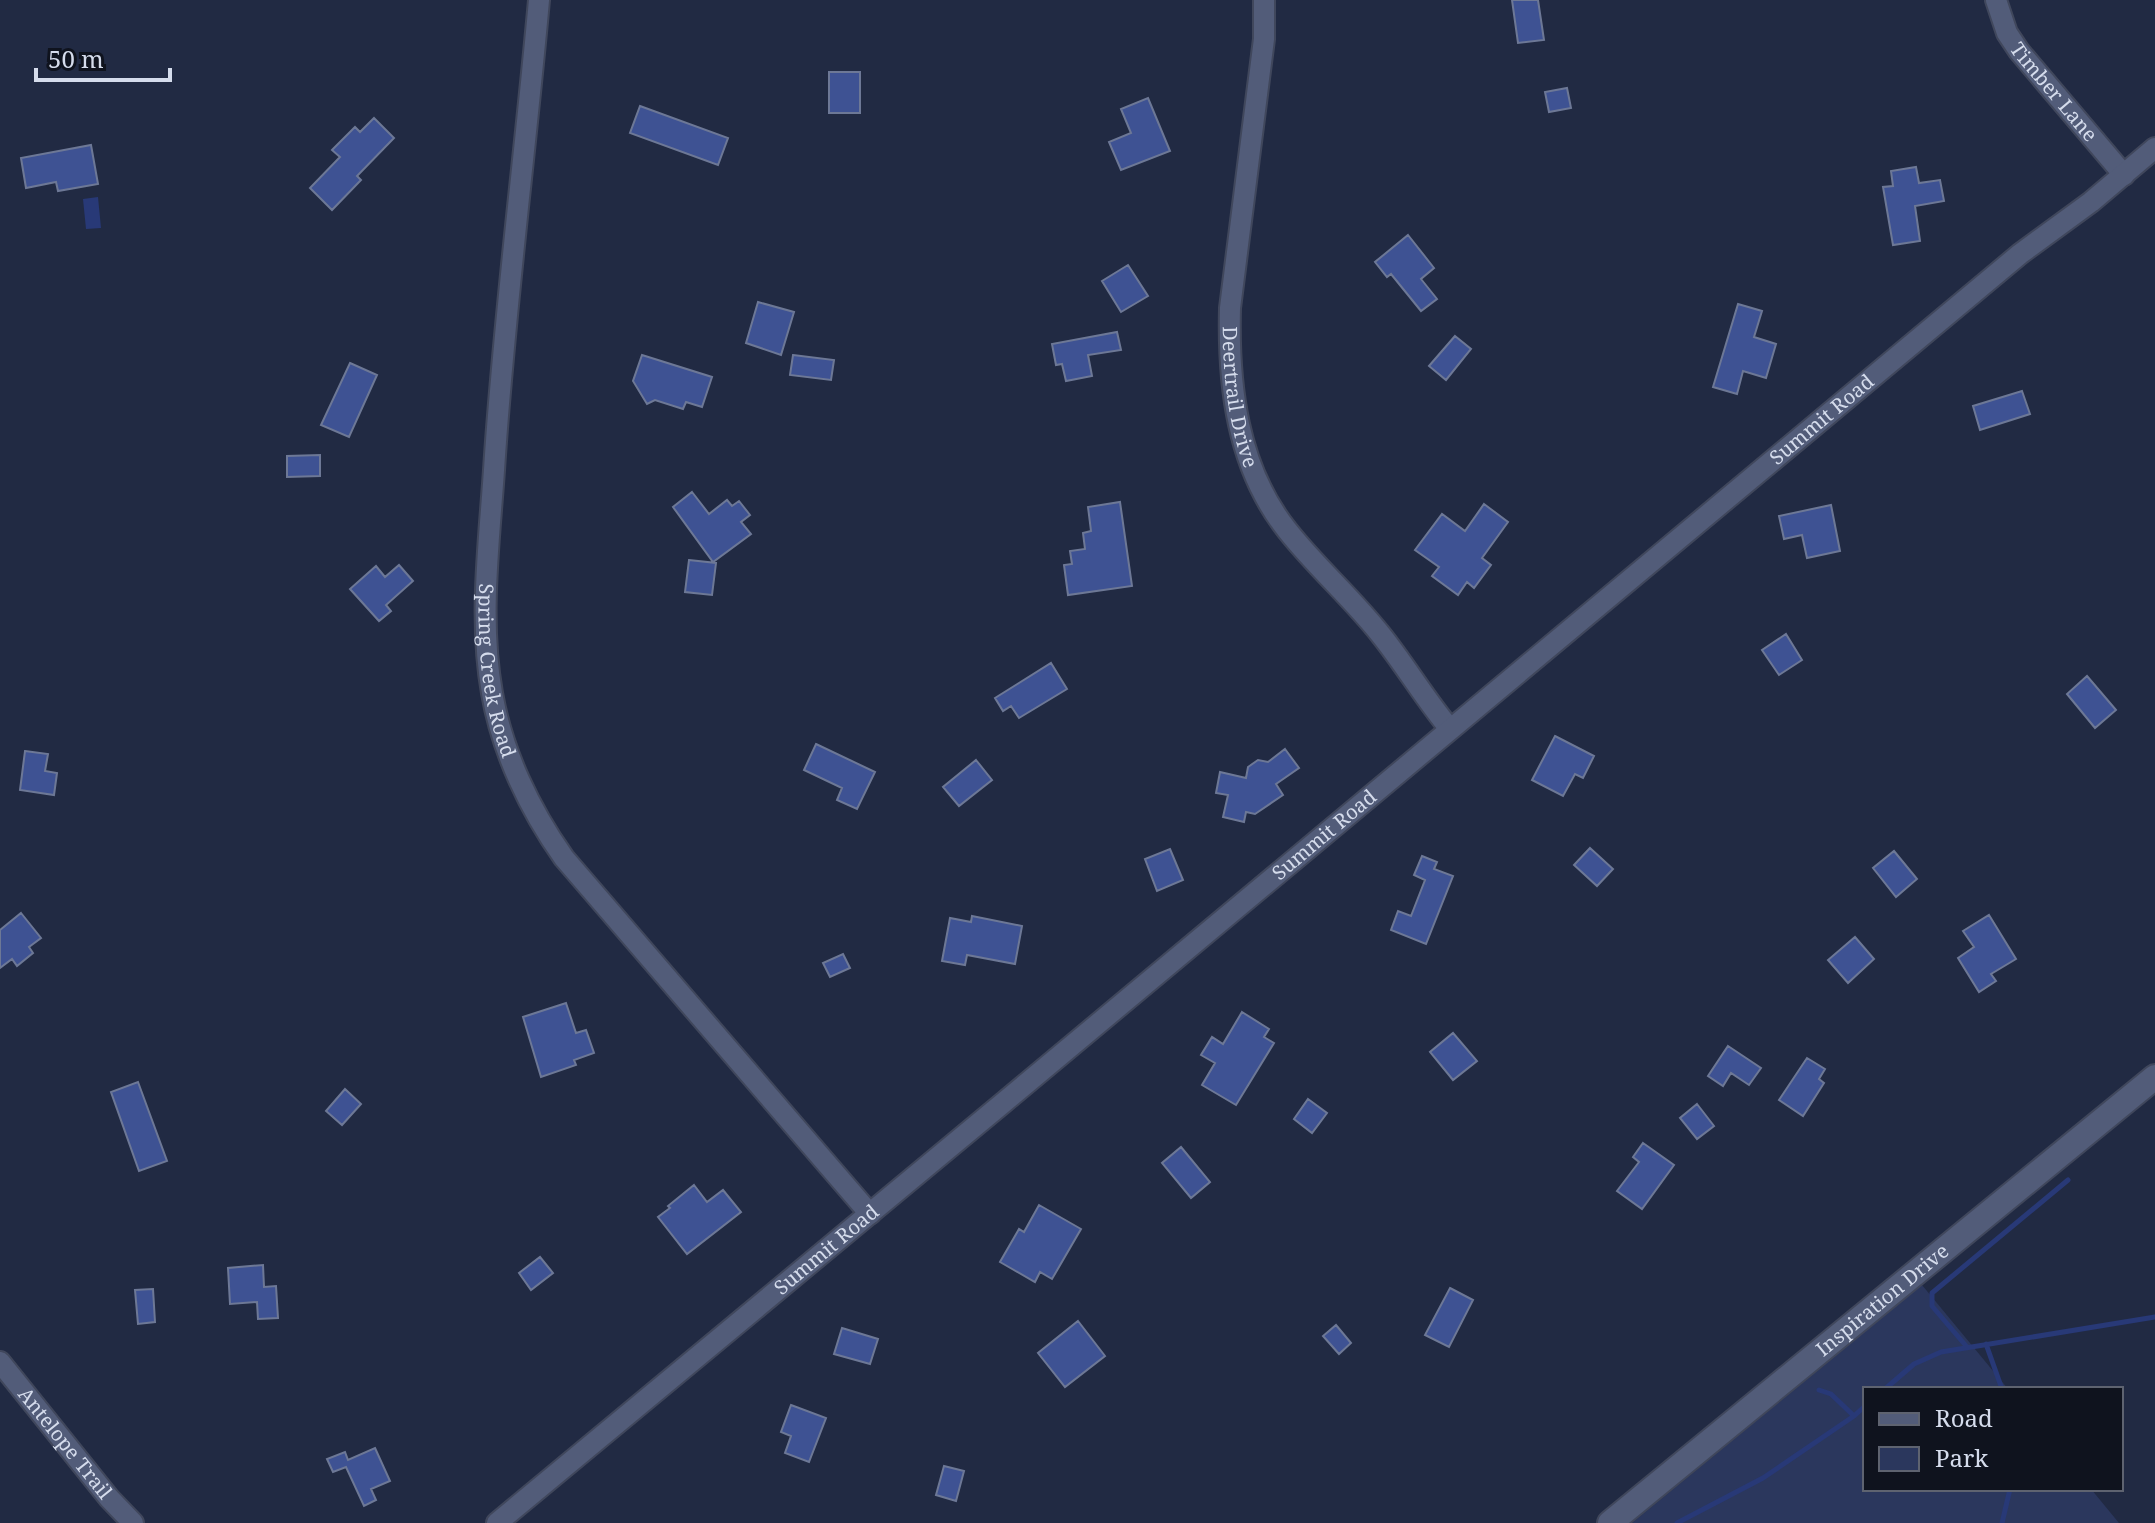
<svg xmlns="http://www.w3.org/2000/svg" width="2155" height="1523" viewBox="0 0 2155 1523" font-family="'Noto Serif',serif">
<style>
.green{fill:#2b375d}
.water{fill:#283977}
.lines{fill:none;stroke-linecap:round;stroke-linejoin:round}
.stream{stroke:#283977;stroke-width:5}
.building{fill:#3e5293;stroke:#6d7896;stroke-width:2}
.street-casing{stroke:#40475c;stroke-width:24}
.secondary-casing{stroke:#40475c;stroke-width:28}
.street{stroke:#525c79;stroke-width:20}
.secondary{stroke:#525c79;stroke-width:24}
.labels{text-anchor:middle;stroke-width:8;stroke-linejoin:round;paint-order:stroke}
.street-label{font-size:20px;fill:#d5dcec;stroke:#0f131e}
</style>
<rect width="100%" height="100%" fill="#212a43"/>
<path class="green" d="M 1922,1285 L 2008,1389 L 1865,1389 L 1865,1489 L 2091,1489 L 2119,1523 L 1632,1523 Z"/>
<path class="water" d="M 98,197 L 101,228 L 86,229 L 83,199 Z"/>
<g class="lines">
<path class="stream" d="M 1986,1344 L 2002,1389
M 1967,1347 L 1932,1306 L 1932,1293 L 2068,1180
M 1885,1389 L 1914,1364 L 1941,1352 L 2155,1317
M 1819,1390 L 1831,1394 L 1854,1416 L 1865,1406
M 1677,1523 L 1763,1478 L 1854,1416
M 2002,1523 L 2010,1489"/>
</g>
<path class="building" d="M 1512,0 L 1538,0 L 1544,40 L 1518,43 Z
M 829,72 L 860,72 L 860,113 L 829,113 Z
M 1567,88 L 1571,108 L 1549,112 L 1545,92 Z
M 1148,98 L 1170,151 L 1121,170 L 1109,142 L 1131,133 L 1121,109 Z
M 640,106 L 728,138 L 718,165 L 630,133 Z
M 374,118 L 394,138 L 357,176 L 361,180 L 332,210 L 310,188 L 340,157 L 332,150 L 355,127 L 360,132 Z
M 91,145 L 98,184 L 58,191 L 56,182 L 26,188 L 21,158 Z
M 1916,167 L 1919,183 L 1940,180 L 1944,201 L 1915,206 L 1920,241 L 1893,245 L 1883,187 L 1893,186 L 1891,171 Z
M 1408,235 L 1434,268 L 1421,279 L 1437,299 L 1421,311 L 1391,274 L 1387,277 L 1375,262 Z
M 1128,265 L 1148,296 L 1121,312 L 1102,281 Z
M 758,302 L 794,312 L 781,355 L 746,343 Z
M 1738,304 L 1762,311 L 1754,337 L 1776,344 L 1766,378 L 1743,371 L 1737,394 L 1713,387 Z
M 1117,332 L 1121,350 L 1088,355 L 1092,376 L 1066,381 L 1062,364 L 1056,365 L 1052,344 Z
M 1455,336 L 1471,349 L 1446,380 L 1429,366 Z
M 642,355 L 712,377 L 702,407 L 686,402 L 683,409 L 655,400 L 647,404 L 633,381 Z
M 793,355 L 834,360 L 831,380 L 790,375 Z
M 350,363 L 377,375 L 349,437 L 321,425 Z
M 2022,391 L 2030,414 L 1980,430 L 1973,406 Z
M 320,455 L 320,476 L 287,477 L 287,456 Z
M 692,492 L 709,514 L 727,500 L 732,506 L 739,501 L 750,515 L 741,522 L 751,534 L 713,562 L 673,507 Z
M 1120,502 L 1132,586 L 1068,595 L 1064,565 L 1072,564 L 1070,551 L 1085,549 L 1083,533 L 1091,531 L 1088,507 Z
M 1484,504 L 1508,522 L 1482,558 L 1491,565 L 1474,588 L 1467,582 L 1458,595 L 1432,576 L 1439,567 L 1415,550 L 1442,514 L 1465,531 Z
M 1831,505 L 1840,551 L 1807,558 L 1802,535 L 1784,539 L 1779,516 Z
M 689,560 L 716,563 L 712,595 L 685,592 Z
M 399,565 L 413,581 L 386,605 L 391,611 L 379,621 L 350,589 L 376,566 L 385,577 Z
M 1786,634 L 1802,660 L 1779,675 L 1762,650 Z
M 1051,663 L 1067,689 L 1019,718 L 1011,706 L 1003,711 L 995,698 Z
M 2087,676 L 2116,710 L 2095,728 L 2067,694 Z
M 1555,736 L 1594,756 L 1583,778 L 1575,774 L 1563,796 L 1532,780 Z
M 816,744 L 875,772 L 857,809 L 837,800 L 842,788 L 804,770 Z
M 1285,749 L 1299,768 L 1276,784 L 1283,795 L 1255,814 L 1246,812 L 1244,822 L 1223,817 L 1228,795 L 1216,793 L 1220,772 L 1246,778 L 1248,767 L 1258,760 L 1268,762 Z
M 25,751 L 48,754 L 45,771 L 57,773 L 54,795 L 20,790 Z
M 976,760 L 992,780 L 959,806 L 943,787 Z
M 1590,848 L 1613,869 L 1597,886 L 1574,865 Z
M 1170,849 L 1183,880 L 1157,891 L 1145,859 Z
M 1894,851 L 1917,879 L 1896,897 L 1873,868 Z
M 1422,856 L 1437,862 L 1434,869 L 1453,876 L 1426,944 L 1391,930 L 1398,911 L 1411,916 L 1425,880 L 1414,875 Z
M 21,913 L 41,938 L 29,947 L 33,953 L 17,966 L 12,959 L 0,968 L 0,930 Z
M 1989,915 L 2016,959 L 1991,974 L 1996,981 L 1979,992 L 1958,958 L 1974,947 L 1963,931 Z
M 972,916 L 1022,926 L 1015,964 L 967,955 L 965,965 L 942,961 L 950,918 L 971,922 Z
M 1855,937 L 1874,959 L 1848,983 L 1828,960 Z
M 843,954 L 850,968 L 830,977 L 823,963 Z
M 566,1003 L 576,1033 L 586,1030 L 594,1053 L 574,1060 L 576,1065 L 541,1077 L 523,1017 Z
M 1242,1012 L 1269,1029 L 1264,1037 L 1274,1043 L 1236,1105 L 1202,1085 L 1215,1063 L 1201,1055 L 1212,1037 L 1223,1044 Z
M 1453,1033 L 1477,1061 L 1453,1080 L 1430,1052 Z
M 1728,1046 L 1761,1068 L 1749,1085 L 1731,1073 L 1723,1086 L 1708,1076 Z
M 1807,1058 L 1825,1069 L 1819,1079 L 1824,1083 L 1803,1116 L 1779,1100 Z
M 138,1082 L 167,1161 L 139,1171 L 111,1092 Z
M 345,1089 L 361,1104 L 342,1125 L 326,1111 Z
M 1308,1099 L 1327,1113 L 1312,1133 L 1294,1119 Z
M 1697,1104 L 1714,1126 L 1697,1139 L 1680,1118 Z
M 1643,1143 L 1674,1165 L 1642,1209 L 1617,1191 L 1639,1162 L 1633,1157 Z
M 1181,1147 L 1210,1182 L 1191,1198 L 1162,1163 Z
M 694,1185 L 707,1202 L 723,1190 L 741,1212 L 687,1254 L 658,1217 L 670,1208 L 668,1206 Z
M 1039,1205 L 1081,1229 L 1052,1279 L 1040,1272 L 1035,1282 L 1000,1262 L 1019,1229 L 1024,1232 Z
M 540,1257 L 553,1273 L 531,1290 L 519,1273 Z
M 263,1265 L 264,1287 L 276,1286 L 278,1318 L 258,1319 L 257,1302 L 230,1304 L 228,1268 Z
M 1450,1288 L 1473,1300 L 1449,1347 L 1425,1335 Z
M 153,1289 L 155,1322 L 138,1324 L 135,1290 Z
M 1078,1321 L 1105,1356 L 1065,1387 L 1038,1353 Z
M 1336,1325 L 1351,1343 L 1339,1354 L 1323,1336 Z
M 842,1328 L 878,1339 L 870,1364 L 834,1354 Z
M 791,1405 L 826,1418 L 809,1462 L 785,1453 L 791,1436 L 781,1432 Z
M 375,1448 L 390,1481 L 371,1489 L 376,1500 L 364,1506 L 346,1467 L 333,1472 L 327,1459 L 345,1452 L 348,1460 Z
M 944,1466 L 964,1471 L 956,1501 L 936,1495 Z"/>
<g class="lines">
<g class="street-casing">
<g id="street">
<path id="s1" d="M 539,0 C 525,157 504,313 494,470 C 489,544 479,620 492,693 C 502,752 530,810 564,858 L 870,1214"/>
<path id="s2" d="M 1264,0 L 1264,39 L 1230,308 C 1228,385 1237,467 1287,530 C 1316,567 1352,598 1381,635 C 1405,665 1425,699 1450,729"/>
<path id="s3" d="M 1996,0 L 2007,33 L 2019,51 L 2124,175"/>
<path id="s4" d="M 0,1362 L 109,1498 L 133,1523"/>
<path id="s5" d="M 497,1523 L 1003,1103 L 2020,254 L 2091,202 L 2155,148"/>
</g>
</g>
<g class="secondary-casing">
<g id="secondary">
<path id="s6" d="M 1610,1523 L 2155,1077"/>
</g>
</g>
<use href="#street" class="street"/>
<use href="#secondary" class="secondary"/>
</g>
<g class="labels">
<g class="street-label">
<text dy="7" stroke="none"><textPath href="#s3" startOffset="110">Timber Lane</textPath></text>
<text dy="7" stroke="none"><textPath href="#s2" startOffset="400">Deertrail Drive</textPath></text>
<text dy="7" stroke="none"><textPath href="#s5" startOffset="1724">Summit Road</textPath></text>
<text dy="7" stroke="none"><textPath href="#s1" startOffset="674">Spring Creek Road</textPath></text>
<text dy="7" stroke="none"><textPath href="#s5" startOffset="1076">Summit Road</textPath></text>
<text dy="7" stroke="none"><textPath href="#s5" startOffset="428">Summit Road</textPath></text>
<text dy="7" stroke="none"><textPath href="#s6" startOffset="352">Inspiration Drive</textPath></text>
<text dy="7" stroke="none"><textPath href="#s4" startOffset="104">Antelope Trail</textPath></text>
</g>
</g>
<rect x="1863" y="1387" width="260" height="104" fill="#0f131e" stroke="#5e6370" stroke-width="2"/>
<rect x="1879" y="1413" width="40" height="12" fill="#525c79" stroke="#5e6370" stroke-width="2"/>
<text x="1935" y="1427" font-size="24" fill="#d5dcec">Road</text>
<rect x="1879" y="1447" width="40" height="24" fill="#2b375d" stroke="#5e6370" stroke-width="2"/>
<text x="1935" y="1467" font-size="24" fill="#d5dcec">Park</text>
<path d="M36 68v12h134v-12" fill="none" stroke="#d5dcec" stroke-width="4"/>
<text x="48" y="68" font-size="24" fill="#d5dcec" stroke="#0f131e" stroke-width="6" paint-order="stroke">50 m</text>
</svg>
